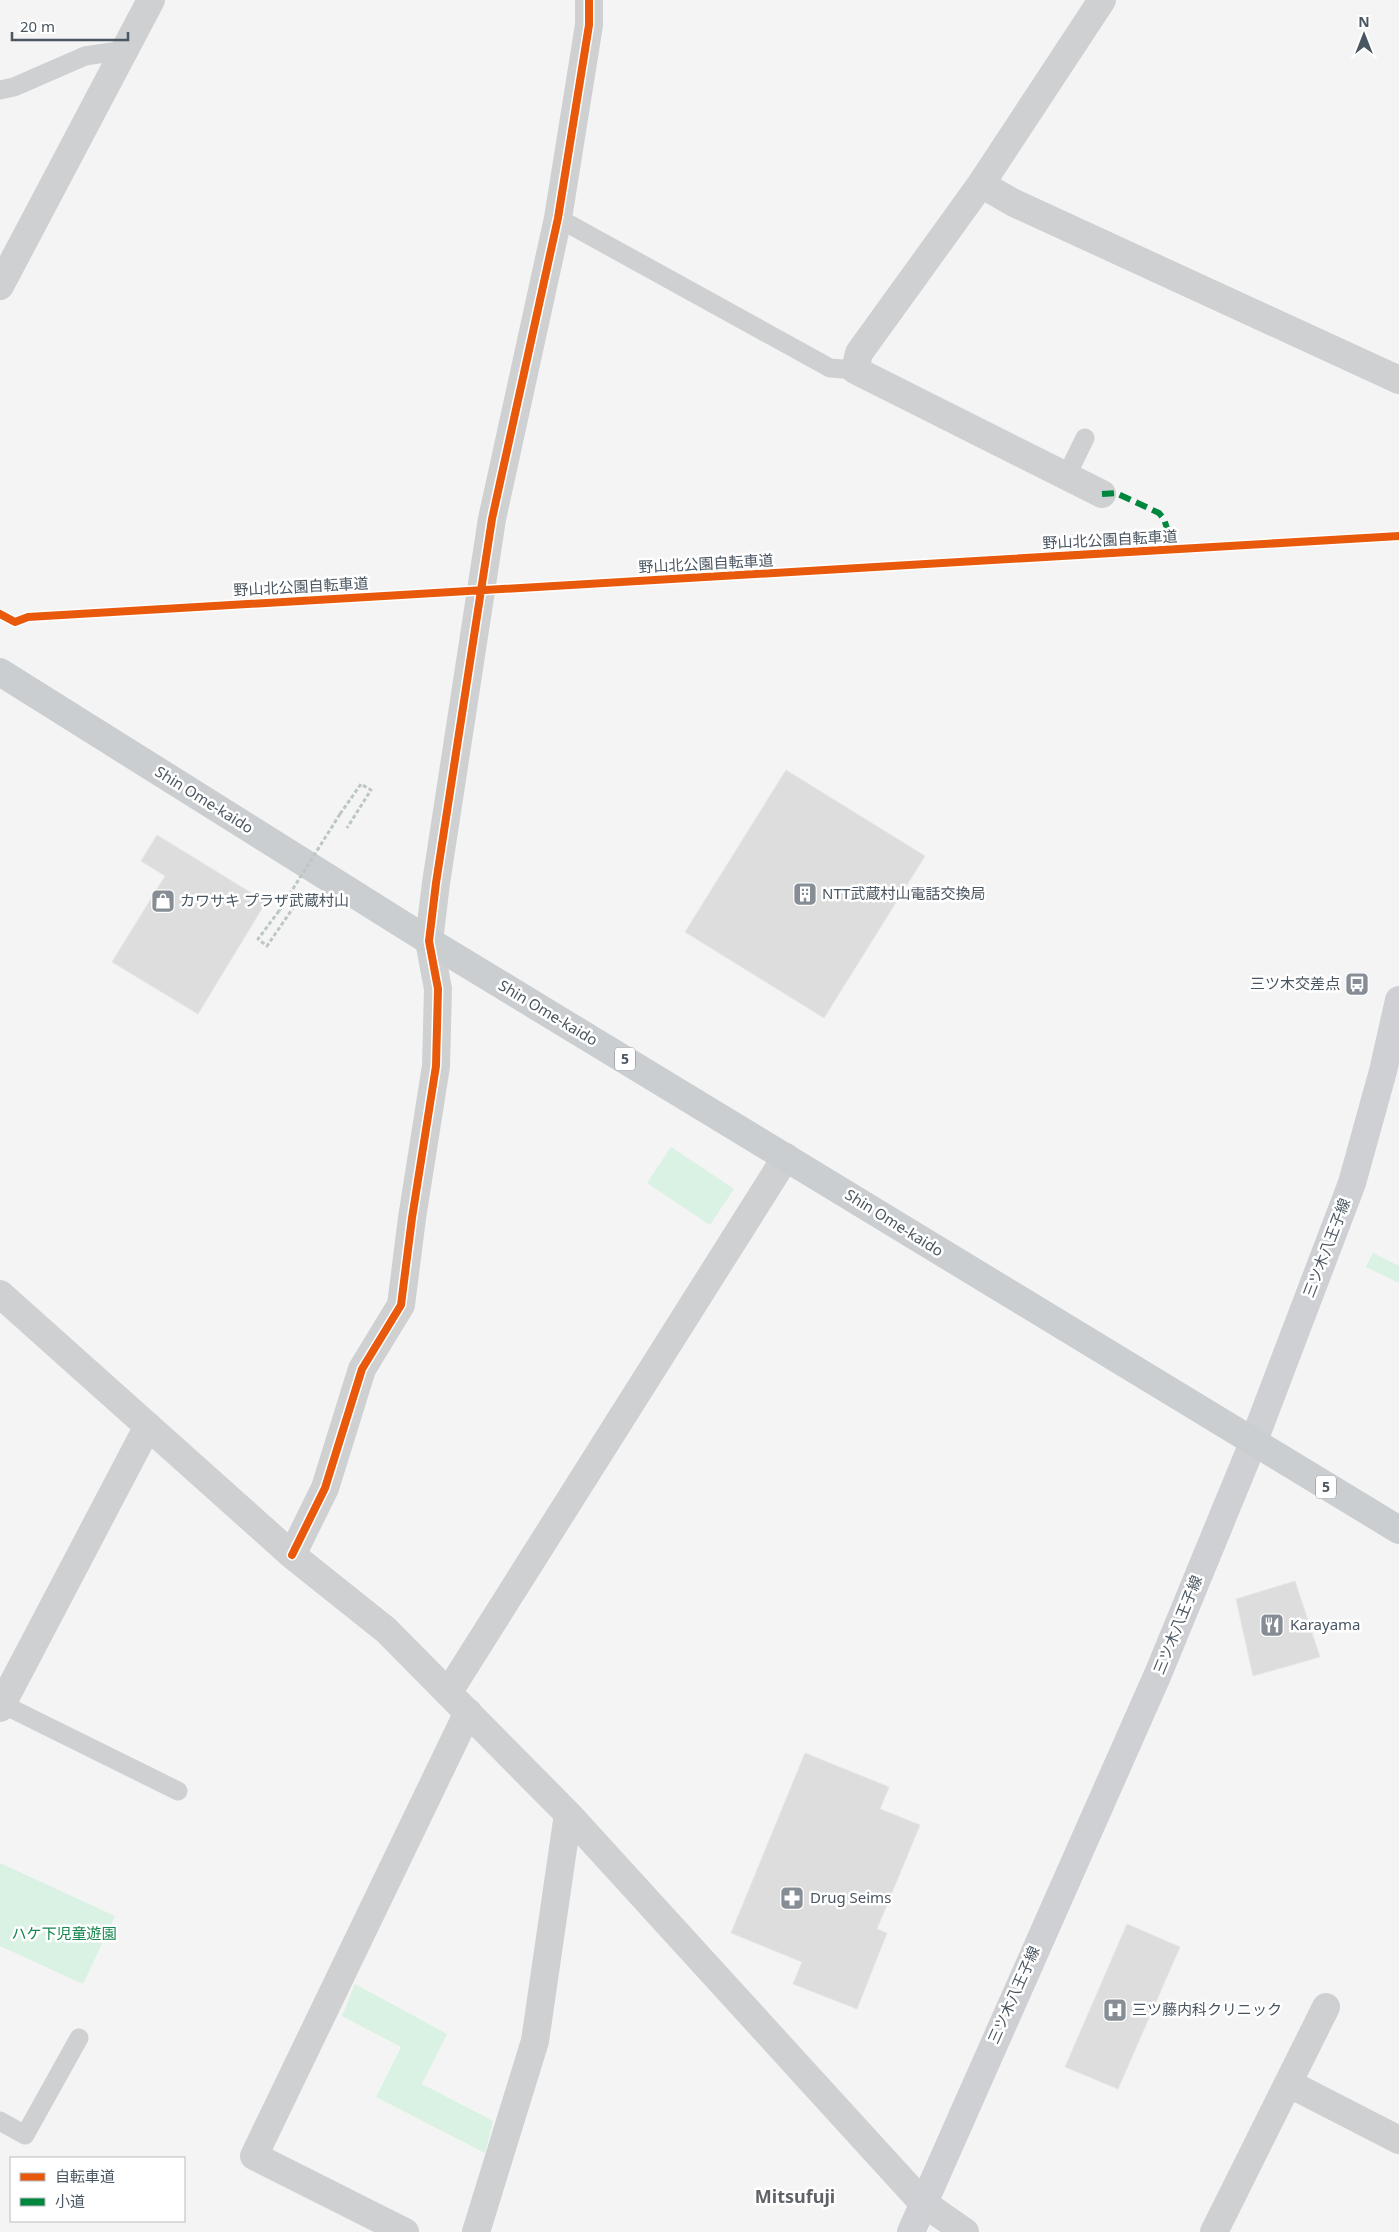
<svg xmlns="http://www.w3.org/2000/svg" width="1399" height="2232" viewBox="0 0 1399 2232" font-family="'Noto Sans','Noto Sans JP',sans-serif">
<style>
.green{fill:#d9f2e3}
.building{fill:#ddddde;stroke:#e5e6e7}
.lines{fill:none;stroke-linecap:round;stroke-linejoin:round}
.path{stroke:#bcc7c4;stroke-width:3;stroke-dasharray:4 2.5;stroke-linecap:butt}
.lane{stroke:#ced0d2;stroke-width:19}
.street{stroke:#ced0d2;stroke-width:28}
.secondary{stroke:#ced0d4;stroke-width:28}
.primary{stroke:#caced1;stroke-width:28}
.path-bridge{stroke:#bcc7c4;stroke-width:3;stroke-dasharray:4 2.5;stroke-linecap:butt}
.quiet{stroke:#00873e;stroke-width:6;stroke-dasharray:12 6;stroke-linecap:butt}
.cycleway-casing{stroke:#fff;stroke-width:11}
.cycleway{stroke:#e8590c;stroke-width:8}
.labels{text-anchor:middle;stroke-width:5;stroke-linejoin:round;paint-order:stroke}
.shield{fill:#fff;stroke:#808990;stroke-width:1}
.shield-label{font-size:14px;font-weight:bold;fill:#4a5661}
.street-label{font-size:15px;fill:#4a5661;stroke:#fff}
.poi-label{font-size:15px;fill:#4a5661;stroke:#fff;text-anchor:start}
.park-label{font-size:15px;fill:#17864f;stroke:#fff}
.quarter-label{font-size:18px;font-weight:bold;fill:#5f6368;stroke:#fff}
</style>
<rect width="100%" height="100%" fill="#f4f4f4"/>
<path class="green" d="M 671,1147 L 734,1189 L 710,1225 L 647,1183 Z
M 1373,1253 L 1399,1266 L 1399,1283 L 1366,1267 Z
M 0,1863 L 115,1916 L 83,1984 L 0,1946 Z
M 355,1984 L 447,2034 L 422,2084 L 493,2121 L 485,2153 L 376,2097 L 401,2047 L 342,2016 Z"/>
<path class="building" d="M 786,770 L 925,856 L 824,1018 L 685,932 Z
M 157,835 L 266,902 L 198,1014 L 112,962 L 165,876 L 141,861 Z
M 1295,1581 L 1320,1657 L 1253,1676 L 1236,1599 Z
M 805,1753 L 889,1787 L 880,1809 L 920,1825 L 877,1929 L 887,1933 L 857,2009 L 793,1984 L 802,1962 L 731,1933 Z
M 1127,1924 L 1180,1947 L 1118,2089 L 1065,2067 Z"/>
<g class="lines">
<path class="path" d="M 340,814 L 361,784 L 371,790 L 347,828
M 279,911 L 258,939 L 267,946 L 295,905"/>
<path class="lane" d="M 0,90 L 14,87 L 85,56 L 125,50
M 558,218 L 830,368 L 855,370
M 1066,477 L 1085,438
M 2,1704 L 178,1791
M 0,2121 L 25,2135 L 79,2038"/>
<path class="street" d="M 981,184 L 1012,202 L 1399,380
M 0,286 L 151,0
M 1102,494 L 855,370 L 859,353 L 981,184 L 1102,0
M 0,1294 L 292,1555 L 386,1630 L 568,1814 L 922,2202 L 965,2232
M 292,1555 L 325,1488 L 362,1369 L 401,1305 L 412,1218 L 436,1066 L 438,989 L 429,941 L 436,883 L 492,519 L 558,218 L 589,25 L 589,0
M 448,1693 L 786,1157
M 0,1708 L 148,1426
M 1288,2083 L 1399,2140
M 405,2232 L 254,2156 L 468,1712
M 476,2232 L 535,2041 L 568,1814
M 1214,2232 L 1326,2007"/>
<path class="secondary" d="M 911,2232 L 1158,1674 L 1253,1443 L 1352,1183 L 1383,1071 L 1399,1000"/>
<path class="primary" d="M 0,672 L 429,941 L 1399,1530"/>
<path class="path-bridge" d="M 279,911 L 340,814"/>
<path class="quiet" d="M 1102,494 L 1116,493 L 1159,513 L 1164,519 L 1174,550"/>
<g class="cycleway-casing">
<path id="cycleway" d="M 0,614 L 15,622 L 28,617 L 1399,536
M 292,1555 L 325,1488 L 362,1369 L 401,1305 L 412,1218 L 436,1066 L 438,989 L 429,941 L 436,883 L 492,519 L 558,218 L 589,25 L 589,0"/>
</g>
<use href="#cycleway" class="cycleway"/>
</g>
<defs>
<g id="building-square" transform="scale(1.25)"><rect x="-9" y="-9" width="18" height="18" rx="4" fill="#868d94" stroke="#fff"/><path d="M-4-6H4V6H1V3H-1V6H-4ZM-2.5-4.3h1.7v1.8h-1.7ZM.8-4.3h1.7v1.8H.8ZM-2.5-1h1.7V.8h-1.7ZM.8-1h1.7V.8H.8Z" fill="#fff"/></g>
<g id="shop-square" transform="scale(1.25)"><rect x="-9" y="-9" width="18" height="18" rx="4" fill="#868d94" stroke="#fff"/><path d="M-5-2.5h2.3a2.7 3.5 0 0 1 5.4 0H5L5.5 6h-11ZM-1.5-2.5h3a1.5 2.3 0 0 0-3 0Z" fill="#fff"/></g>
<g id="bus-square" transform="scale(1.25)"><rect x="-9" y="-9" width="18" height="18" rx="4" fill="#868d94" stroke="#fff"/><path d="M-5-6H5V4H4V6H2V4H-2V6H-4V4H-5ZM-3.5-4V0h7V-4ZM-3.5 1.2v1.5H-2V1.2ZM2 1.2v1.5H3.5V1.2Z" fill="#fff"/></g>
<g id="restaurant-square" transform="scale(1.25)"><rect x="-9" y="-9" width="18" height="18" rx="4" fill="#868d94" stroke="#fff"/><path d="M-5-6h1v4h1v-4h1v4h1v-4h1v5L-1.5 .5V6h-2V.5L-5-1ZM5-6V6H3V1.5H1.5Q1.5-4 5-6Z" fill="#fff"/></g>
<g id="pharmacy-square" transform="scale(1.25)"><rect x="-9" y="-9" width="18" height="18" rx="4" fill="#868d94" stroke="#fff"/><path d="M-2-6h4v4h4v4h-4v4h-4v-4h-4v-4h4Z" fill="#fff"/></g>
<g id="hospital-square" transform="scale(1.25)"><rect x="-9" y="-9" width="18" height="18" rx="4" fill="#868d94" stroke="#fff"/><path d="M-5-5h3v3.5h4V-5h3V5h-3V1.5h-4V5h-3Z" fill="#fff"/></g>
</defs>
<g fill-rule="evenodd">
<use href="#building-square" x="805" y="894"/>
<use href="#shop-square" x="163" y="901"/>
<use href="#bus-square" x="1357" y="984"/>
<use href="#restaurant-square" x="1272" y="1625"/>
<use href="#pharmacy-square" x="792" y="1898"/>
<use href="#hospital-square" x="1115" y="2010"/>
</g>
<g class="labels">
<g class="shield">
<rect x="615" y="1047.5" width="20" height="23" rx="4"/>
<rect x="1316" y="1475.5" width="20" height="23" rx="4"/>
</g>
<g class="shield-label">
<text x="625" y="1064">5</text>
<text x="1326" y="1492">5</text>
</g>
<g class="street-label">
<text transform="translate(1110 540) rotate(-3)" y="5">野山北公園自転車道</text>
<text transform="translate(706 564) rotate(-3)" y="5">野山北公園自転車道</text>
<text transform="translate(301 587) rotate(-3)" y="5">野山北公園自転車道</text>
<text transform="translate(204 800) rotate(32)" y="5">Shin Ome-kaido</text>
<text transform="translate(548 1013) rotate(31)" y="5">Shin Ome-kaido</text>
<text transform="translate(894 1223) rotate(32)" y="5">Shin Ome-kaido</text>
<text transform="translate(1327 1248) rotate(-69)" y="5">三ツ木八王子線</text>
<text transform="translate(1178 1625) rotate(-68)" y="5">三ツ木八王子線</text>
<text transform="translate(1014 1995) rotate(-66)" y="5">三ツ木八王子線</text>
</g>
<g class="poi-label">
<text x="822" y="899">NTT武蔵村山電話交換局</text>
<text x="180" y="906">カワサキ プラザ武蔵村山</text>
<text x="1340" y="989" text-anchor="end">三ツ木交差点</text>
<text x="1290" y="1630">Karayama</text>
<text x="810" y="1903">Drug Seims</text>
<text x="1132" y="2015">三ツ藤内科クリニック</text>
</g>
<g class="park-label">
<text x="64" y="1939">ハケ下児童遊園</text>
</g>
<g class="quarter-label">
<text x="795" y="2203">Mitsufuji</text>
</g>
</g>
<rect x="10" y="2157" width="175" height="65" fill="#ffffff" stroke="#b7bbc0"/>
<rect x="20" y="2173" width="25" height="8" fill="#e8590c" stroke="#b7bbc0"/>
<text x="55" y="2182" font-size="15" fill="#4a5661">自転車道</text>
<rect x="20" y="2198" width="25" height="8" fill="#00873e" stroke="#b7bbc0"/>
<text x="55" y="2207" font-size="15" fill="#4a5661">小道</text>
<g transform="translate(1364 35)" stroke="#ffffff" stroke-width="4" paint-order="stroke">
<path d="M0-4L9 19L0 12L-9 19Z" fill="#4a5661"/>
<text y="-8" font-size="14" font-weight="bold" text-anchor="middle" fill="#4a5661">N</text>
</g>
<path d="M12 32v8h116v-8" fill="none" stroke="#4a5661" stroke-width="2.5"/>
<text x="20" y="32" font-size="15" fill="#4a5661" stroke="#ffffff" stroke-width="4" paint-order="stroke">20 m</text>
</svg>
